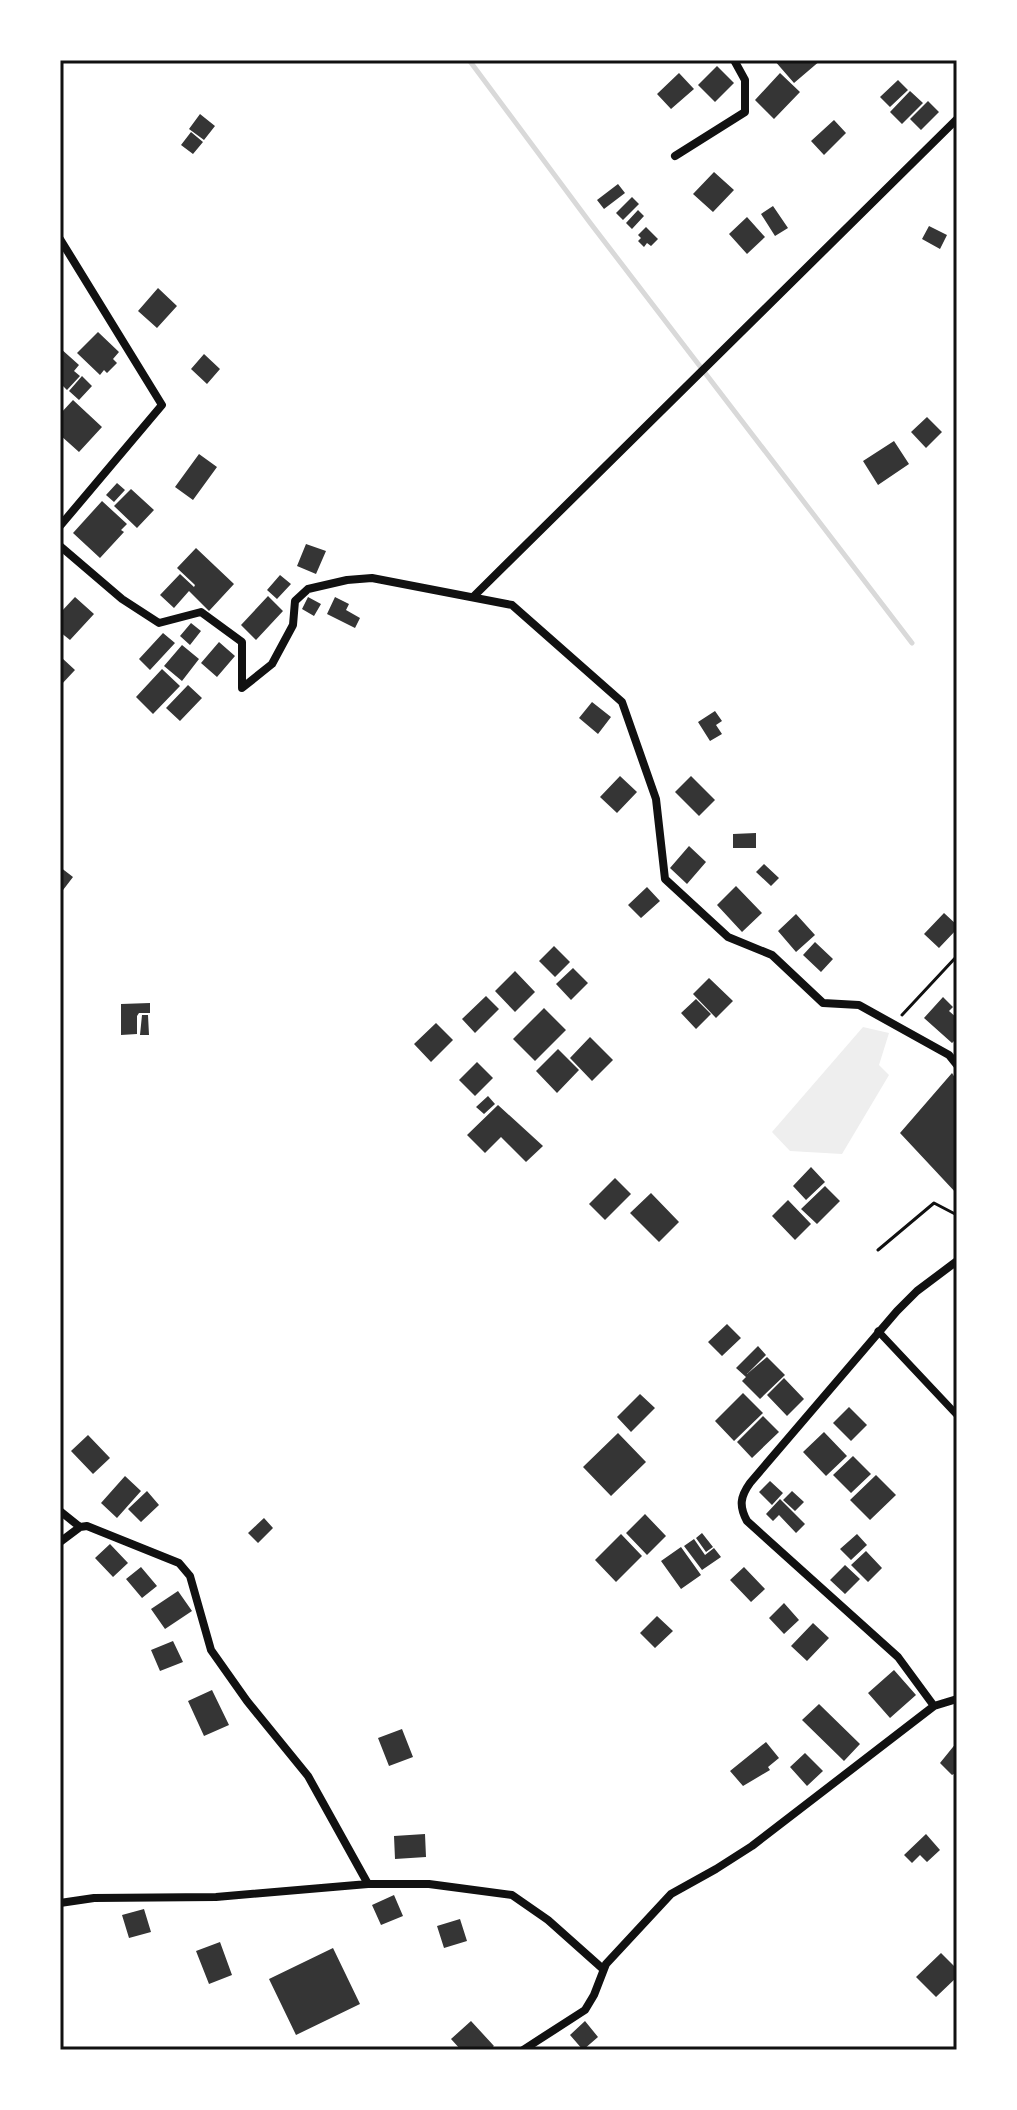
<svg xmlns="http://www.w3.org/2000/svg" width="1017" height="2110" viewBox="0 0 1017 2110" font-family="Raleway,sans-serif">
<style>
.green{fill:#eee}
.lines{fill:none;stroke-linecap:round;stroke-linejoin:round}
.stream{stroke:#d9d9d9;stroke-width:5}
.building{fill:#353535}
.path{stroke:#111;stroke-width:3}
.pedestrian{stroke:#111;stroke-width:7}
.minor{stroke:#111;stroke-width:8}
.neatline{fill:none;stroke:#111;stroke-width:3}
</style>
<rect width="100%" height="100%" fill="#fff"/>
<path class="green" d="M 863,1027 L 889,1033 L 879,1065 L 889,1075 L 842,1154 L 790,1151 L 772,1132 Z"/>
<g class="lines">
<path class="stream" d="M 469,60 L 591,224 L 912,643"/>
</g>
<path class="building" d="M 774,60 L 821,60 L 794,83 Z
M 717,66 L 734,83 L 715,102 L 698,85 Z
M 679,73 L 694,89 L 671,109 L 657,94 Z
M 780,73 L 800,92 L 774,119 L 755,100 Z
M 898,80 L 908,90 L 890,107 L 880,97 Z
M 910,91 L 923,103 L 902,124 L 890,112 Z
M 928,101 L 939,112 L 921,130 L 910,119 Z
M 200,114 L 215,126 L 204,140 L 189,129 Z
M 834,120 L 846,133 L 824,155 L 811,141 Z
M 191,132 L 203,142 L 193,154 L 181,145 Z
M 714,172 L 734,190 L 713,212 L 693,194 Z
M 618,184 L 625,193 L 604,209 L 597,200 Z
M 632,197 L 639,204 L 623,220 L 616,213 Z
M 773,206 L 788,228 L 775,236 L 761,214 Z
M 638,210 L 644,216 L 632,229 L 626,223 Z
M 747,217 L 765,237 L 747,254 L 729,234 Z
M 929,226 L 947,235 L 940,249 L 922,239 Z
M 646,227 L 658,239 L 651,246 L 647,243 L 644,247 L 638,241 L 641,238 L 638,235 Z
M 158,288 L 177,306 L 157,328 L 138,311 Z
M 98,332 L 119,352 L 113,359 L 117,363 L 107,373 L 104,370 L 100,375 L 77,353 Z
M 60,348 L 79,365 L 74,371 L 80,376 L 67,390 L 60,383 Z
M 204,354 L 220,369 L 207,384 L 191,369 Z
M 82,376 L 92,386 L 79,400 L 69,391 Z
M 73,400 L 102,427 L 79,452 L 60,435 L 60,414 Z
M 927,417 L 942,432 L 926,448 L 911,432 Z
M 894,441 L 909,464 L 878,485 L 863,461 Z
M 199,454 L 217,467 L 193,500 L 175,487 Z
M 117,483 L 125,490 L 114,502 L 106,495 Z
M 131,489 L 154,510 L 137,528 L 114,506 Z
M 102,501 L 127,524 L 121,530 L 124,532 L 100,558 L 73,533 Z
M 306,544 L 326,551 L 316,574 L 297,566 Z
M 196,548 L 234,584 L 209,611 L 189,591 L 174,608 L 160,595 L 180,574 L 194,587 L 195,585 L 177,568 Z
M 280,575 L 291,584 L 277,599 L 267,590 Z
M 268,596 L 283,611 L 256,640 L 241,625 Z
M 75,597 L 94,614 L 70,640 L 60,632 L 60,613 Z
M 308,597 L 321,604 L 314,616 L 302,609 Z
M 335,597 L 349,604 L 346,610 L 360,618 L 355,628 L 327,614 Z
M 191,623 L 201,631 L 190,645 L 180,636 Z
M 163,633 L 175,643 L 150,670 L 139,659 Z
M 219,642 L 235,656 L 217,677 L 201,663 Z
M 182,645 L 199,659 L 182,681 L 164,666 Z
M 62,658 L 75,670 L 60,686 L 60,659 Z
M 162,669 L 180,686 L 153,714 L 136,697 Z
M 188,685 L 202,698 L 180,721 L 166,708 Z
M 592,702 L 611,717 L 598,734 L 579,718 Z
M 715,711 L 722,721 L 716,725 L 722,734 L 710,741 L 698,722 Z
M 620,776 L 637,792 L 617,813 L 600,797 Z
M 691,776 L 715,800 L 699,816 L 675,792 Z
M 756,833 L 756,848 L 733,848 L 733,834 Z
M 689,846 L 706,862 L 687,884 L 670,868 Z
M 764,864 L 779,878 L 771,886 L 756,872 Z
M 60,867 L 73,877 L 60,894 Z
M 736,886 L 762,913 L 742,932 L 717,905 Z
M 647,887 L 660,901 L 641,918 L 628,905 Z
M 944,913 L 957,925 L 957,929 L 939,948 L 924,934 Z
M 796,914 L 815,935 L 796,952 L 778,931 Z
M 815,942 L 833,959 L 821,972 L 803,955 Z
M 554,946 L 570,962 L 555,977 L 539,961 Z
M 573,968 L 588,983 L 571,1000 L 556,984 Z
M 515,971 L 535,992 L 515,1012 L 495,991 Z
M 709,978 L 733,1001 L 716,1018 L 693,994 Z
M 486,996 L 499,1009 L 475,1033 L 462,1019 Z
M 943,997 L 953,1007 L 949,1011 L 957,1018 L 957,1038 L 952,1043 L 924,1018 Z
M 696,999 L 711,1014 L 696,1029 L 681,1013 Z
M 150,1003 L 150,1013 L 139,1013 L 137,1016 L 137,1034 L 121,1035 L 121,1004 Z
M 544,1008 L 566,1030 L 535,1061 L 513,1039 Z
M 142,1015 L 148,1015 L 149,1035 L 140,1035 Z
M 436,1023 L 453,1040 L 431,1062 L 414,1044 Z
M 590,1037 L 613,1060 L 592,1081 L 570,1058 Z
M 558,1049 L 579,1070 L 557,1093 L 536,1071 Z
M 477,1062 L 493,1078 L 475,1096 L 459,1080 Z
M 952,1073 L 957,1081 L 957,1194 L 900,1133 Z
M 488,1096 L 495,1104 L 484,1114 L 476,1107 Z
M 498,1105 L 543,1146 L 526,1162 L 501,1137 L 485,1153 L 467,1135 Z
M 811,1167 L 825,1182 L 806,1200 L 793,1186 Z
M 615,1178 L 631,1194 L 605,1220 L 589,1204 Z
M 825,1186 L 840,1201 L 817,1224 L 801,1209 Z
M 651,1193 L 679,1222 L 659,1242 L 630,1213 Z
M 788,1200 L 811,1224 L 795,1240 L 772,1216 Z
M 727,1324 L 741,1338 L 722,1356 L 708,1342 Z
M 758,1346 L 766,1355 L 747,1374 L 767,1357 L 785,1375 L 760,1399 L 742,1381 L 746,1377 L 736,1368 Z
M 784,1378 L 804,1399 L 787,1416 L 767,1395 Z
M 743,1393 L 763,1413 L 734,1441 L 715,1421 Z
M 640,1394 L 655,1408 L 631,1432 L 617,1417 Z
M 849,1407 L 867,1425 L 851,1441 L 833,1423 Z
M 763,1416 L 779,1432 L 752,1458 L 737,1442 Z
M 824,1432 L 847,1456 L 826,1476 L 803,1452 Z
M 618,1433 L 646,1462 L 611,1496 L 583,1467 Z
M 88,1435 L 110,1458 L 93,1474 L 71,1451 Z
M 853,1456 L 871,1474 L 851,1493 L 833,1475 Z
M 876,1475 L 896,1495 L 870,1520 L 850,1500 Z
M 125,1476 L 141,1491 L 117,1518 L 101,1503 Z
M 770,1481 L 783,1493 L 772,1505 L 759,1492 Z
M 147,1491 L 159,1505 L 141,1522 L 128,1509 Z
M 792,1491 L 804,1502 L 795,1511 L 783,1500 Z
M 780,1499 L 805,1524 L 796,1533 L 779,1515 L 773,1521 L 766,1514 Z
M 645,1514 L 666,1536 L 647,1555 L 626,1533 Z
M 264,1518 L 273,1528 L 258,1543 L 248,1533 Z
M 702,1533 L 713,1547 L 706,1552 L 696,1538 Z
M 621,1534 L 642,1556 L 616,1582 L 595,1560 Z
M 857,1534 L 867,1545 L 851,1560 L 840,1549 Z
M 694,1539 L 705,1555 L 714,1548 L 721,1557 L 702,1570 L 684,1546 Z
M 110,1544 L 128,1563 L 113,1577 L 95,1558 Z
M 681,1547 L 701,1575 L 681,1589 L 661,1561 Z
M 866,1551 L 882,1568 L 868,1582 L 851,1565 Z
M 845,1565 L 860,1579 L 845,1594 L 830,1580 Z
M 141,1567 L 157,1586 L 142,1598 L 126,1579 Z
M 744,1567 L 765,1589 L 751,1602 L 730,1580 Z
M 178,1591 L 192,1611 L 165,1629 L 151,1609 Z
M 784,1603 L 799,1620 L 784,1634 L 769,1618 Z
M 657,1616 L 673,1631 L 655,1648 L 640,1633 Z
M 813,1623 L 829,1638 L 807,1661 L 791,1646 Z
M 173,1641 L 183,1662 L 160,1671 L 151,1650 Z
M 894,1670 L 916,1695 L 890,1718 L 868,1693 Z
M 212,1690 L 229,1725 L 204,1736 L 188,1701 Z
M 819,1704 L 860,1744 L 844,1761 L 802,1720 Z
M 402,1729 L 413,1757 L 389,1766 L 378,1738 Z
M 766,1742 L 779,1758 L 768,1767 L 770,1770 L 743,1786 L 730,1771 Z
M 957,1742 L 957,1772 L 952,1775 L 940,1763 Z
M 805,1753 L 823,1771 L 807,1786 L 790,1767 Z
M 425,1834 L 426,1857 L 395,1859 L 394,1836 Z
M 926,1834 L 940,1850 L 927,1862 L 920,1855 L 912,1863 L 904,1855 Z
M 394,1895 L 403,1916 L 381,1925 L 372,1905 Z
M 144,1909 L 151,1932 L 129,1938 L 122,1915 Z
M 460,1919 L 467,1941 L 444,1948 L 437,1926 Z
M 220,1942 L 232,1975 L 209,1984 L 196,1951 Z
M 333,1948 L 360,2004 L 296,2035 L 269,1979 Z
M 941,1953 L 957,1969 L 957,1977 L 936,1997 L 916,1977 Z
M 471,2021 L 494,2046 L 489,2050 L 461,2050 L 451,2039 Z
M 585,2021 L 598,2037 L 583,2050 L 570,2035 Z"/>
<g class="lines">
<path class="path" d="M 902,1015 L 957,956
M 878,1250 L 934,1203 L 957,1215"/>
<path class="pedestrian" d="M 878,1331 L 957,1415"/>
<path class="minor" d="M 675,156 L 745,112 L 745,80 L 734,60
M 60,239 L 162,405 L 60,526
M 60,546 L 122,599 L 159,623 L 201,612 L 242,642 L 242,688 L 272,664 L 293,625 L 295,601 L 308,589 L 347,580 L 372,578 L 512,605 L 622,702 L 656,799 L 665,879 L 728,937 L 772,955 L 823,1003 L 859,1005 L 949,1055 L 957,1065
M 473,597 L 957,119
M 60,1511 L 80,1527
M 60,1542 L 80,1527 L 87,1526 L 179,1563 L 190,1576 L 211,1650 L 247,1701 L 308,1776 L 368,1884 L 429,1884 L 512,1895 L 548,1920 L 603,1969
M 934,1706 L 898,1657 L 747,1521 C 739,1506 740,1497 750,1483 L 897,1311 L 917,1291 L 957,1261
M 60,1903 L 94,1898 L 216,1897 L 368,1884
M 523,2050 L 585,2010 L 594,1995 L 606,1964 L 671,1894 L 716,1869 L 752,1846 L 934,1706 L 957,1699"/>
</g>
<rect width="1017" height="2110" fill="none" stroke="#ffffff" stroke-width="124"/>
<rect x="62" y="62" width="893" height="1986" class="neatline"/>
</svg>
